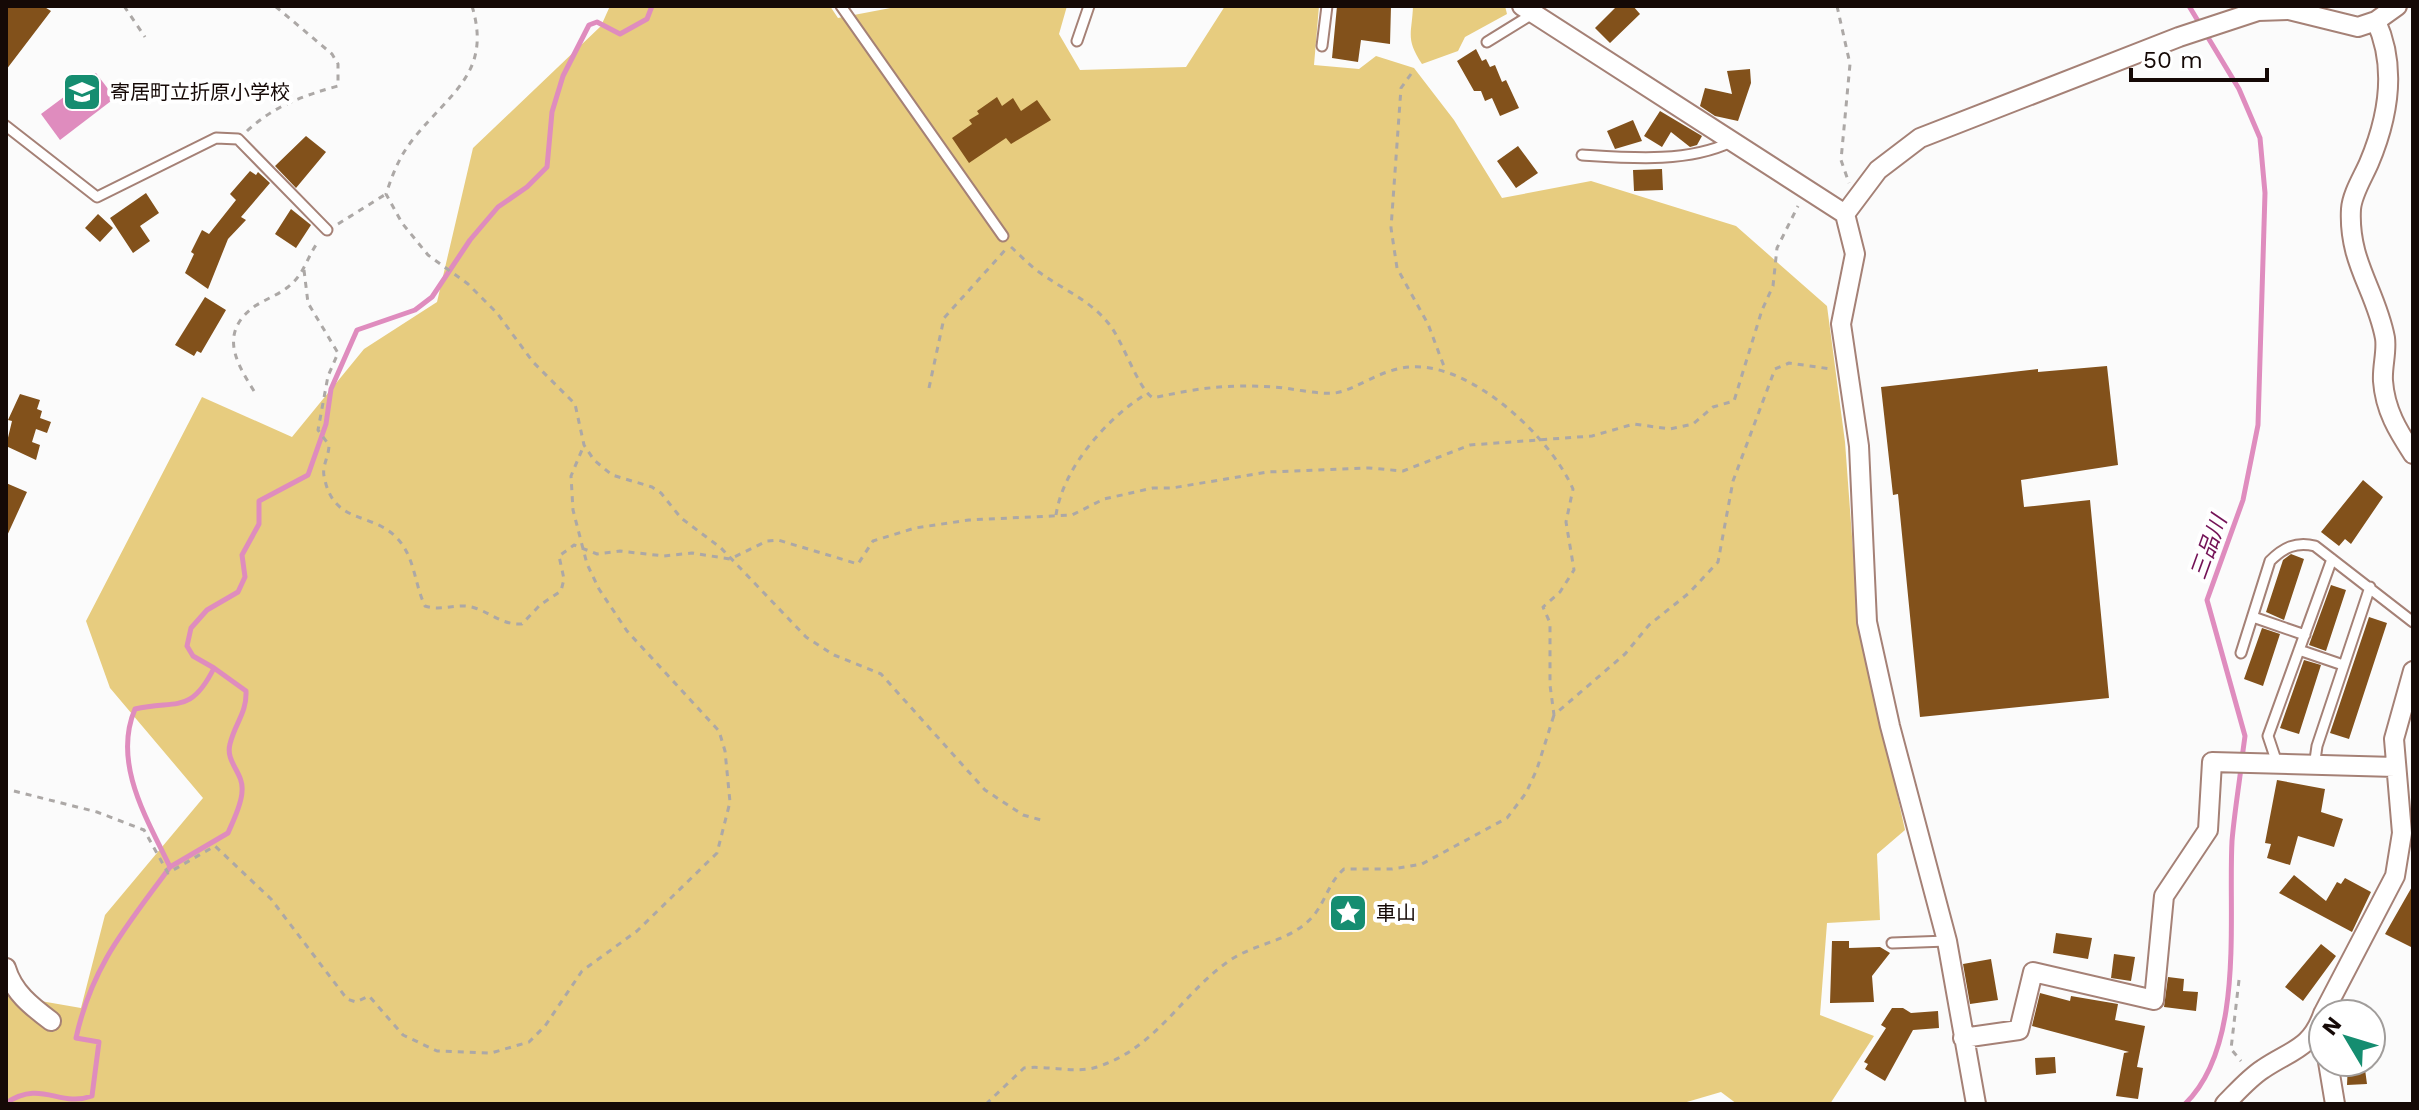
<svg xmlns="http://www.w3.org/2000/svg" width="2419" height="1110" viewBox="0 0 2419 1110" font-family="'Work Sans','Noto Sans JP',sans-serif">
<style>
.green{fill:#e7cc7f}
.water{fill:#df8cbe}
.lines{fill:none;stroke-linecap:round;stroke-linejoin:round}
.stream{stroke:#df8cbe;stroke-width:5}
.building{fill:#82511b}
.service-casing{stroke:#a58176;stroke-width:13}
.minor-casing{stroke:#a58176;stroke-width:22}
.path{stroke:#aca8a6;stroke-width:3;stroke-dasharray:6 6;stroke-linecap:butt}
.service{stroke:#fff;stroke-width:9}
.minor{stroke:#fff;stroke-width:18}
.labels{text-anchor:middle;stroke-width:8;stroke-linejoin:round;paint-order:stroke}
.poi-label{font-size:20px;fill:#150906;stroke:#fff;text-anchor:start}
.water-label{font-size:22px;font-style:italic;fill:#731156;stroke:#fff}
</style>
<rect width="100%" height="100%" fill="#fbfbfb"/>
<path class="green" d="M 610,6 L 830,6 L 838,18 L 901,6 L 1067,6 L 1059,34 L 1080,70 L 1186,67 L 1225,6 L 1319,6 L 1314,65 L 1359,69 L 1376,56 L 1414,68 L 1454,120 L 1502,198 L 1591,181 L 1736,226 L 1827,306 L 1845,442 L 1858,618 L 1905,830 L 1877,854 L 1880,920 L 1827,923 L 1820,1015 L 1874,1036 L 1830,1104 L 1737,1104 L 1721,1092 L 1680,1104 L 6,1104 L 6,995 L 81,1008 L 105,915 L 203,798 L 110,688 L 86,621 L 202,397 L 292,437 L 364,349 L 437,302 L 473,148 L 601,26 Z
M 1413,6 L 1505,6 L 1507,14 L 1465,37 L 1458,51 L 1422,64 C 1405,38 1412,34 1413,6 Z"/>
<path class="water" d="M 96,73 L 115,98 L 60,140 L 41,114 Z"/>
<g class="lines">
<path class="stream" d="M 2189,6 L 2239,89 L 2260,138 L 2265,193 L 2258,425 L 2243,500 L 2207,600 L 2245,736 L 2242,758
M 170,867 L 228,833 C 233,821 242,804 242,791 C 244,773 225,762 230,744 C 235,723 247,713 246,691 L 214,668
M 6,1103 C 42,1079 59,1108 92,1096 L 99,1042 L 76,1038 C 92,965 127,926 170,867 C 147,819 112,763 135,709 C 175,699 190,716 214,668 L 193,656 L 187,646 L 191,628 L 207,610 L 238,592 L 245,577 L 242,555 L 259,524 L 259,501 L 308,475 L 326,424 L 331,389 L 357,330 L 415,310 L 432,297 L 470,240 L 498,207 L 527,187 L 547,167 L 552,112 L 563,76 L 589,25 L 597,22 L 620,34 L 647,19 L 652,6
M 2185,1104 C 2245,1046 2228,918 2232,841 C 2234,817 2238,792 2241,768"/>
</g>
<path class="building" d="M 6,6 L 43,6 L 51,11 L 6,70 Z
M 1337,6 L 1391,6 L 1390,44 L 1361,40 L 1358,62 L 1332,58 Z
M 1617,6 L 1633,6 L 1640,14 L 1610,43 L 1595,28 Z
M 1476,49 L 1482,61 L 1486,59 L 1490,67 L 1495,65 L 1502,82 L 1506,80 L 1519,108 L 1500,116 L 1492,98 L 1485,101 L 1481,91 L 1474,91 L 1457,61 Z
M 1750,69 L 1751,83 L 1738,121 L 1715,116 L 1700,106 L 1705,88 L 1732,94 L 1727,71 Z
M 997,97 L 1002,106 L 1013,98 L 1021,111 L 1037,100 L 1051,120 L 1011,144 L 1006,138 L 969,163 L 952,138 L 972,124 L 969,120 L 979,114 L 977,111 Z
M 1660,111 L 1702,136 L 1697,145 L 1690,147 L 1671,132 L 1662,147 L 1644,136 Z
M 1633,120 L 1642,141 L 1615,149 L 1607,131 Z
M 306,136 L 326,152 L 296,188 L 275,166 Z
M 1518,146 L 1538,173 L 1516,188 L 1497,161 Z
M 1662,169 L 1663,190 L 1634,191 L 1633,170 Z
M 250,171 L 256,175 L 258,172 L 270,183 L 241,217 L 246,220 L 228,239 L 208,289 L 185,273 L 194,254 L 191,252 L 202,230 L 209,234 L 236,200 L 230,194 Z
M 146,193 L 159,213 L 140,226 L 150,241 L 133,253 L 110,218 Z
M 291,209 L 311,225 L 296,248 L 275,234 Z
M 98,214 L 113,228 L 100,242 L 85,228 Z
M 205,297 L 226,310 L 201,353 L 197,351 L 194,356 L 175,345 Z
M 2107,366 L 2118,465 L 2021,480 L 2024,507 L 2090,500 L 2109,698 L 1920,717 L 1898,494 L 1893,495 L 1881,387 L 2038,369 L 2038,372 Z
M 20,394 L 40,400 L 37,409 L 42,411 L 40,418 L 51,422 L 47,433 L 36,429 L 32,442 L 40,445 L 36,460 L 6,446 L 12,421 L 8,420 Z
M 2363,480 L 2383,497 L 2351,544 L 2345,539 L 2339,546 L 2321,532 Z
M 6,483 L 27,492 L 6,538 Z
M 2291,554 L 2304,559 L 2284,620 L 2266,612 L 2283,560 Z
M 2331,585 L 2346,590 L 2326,651 L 2309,645 Z
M 2369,617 L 2387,623 L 2349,739 L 2330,733 Z
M 2262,628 L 2280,634 L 2263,686 L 2244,679 Z
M 2304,660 L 2321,665 L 2299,734 L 2280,728 Z
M 2277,780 L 2325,789 L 2321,812 L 2343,819 L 2334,847 L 2298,836 L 2290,865 L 2267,858 L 2271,844 L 2265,843 Z
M 2294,875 L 2326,901 L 2337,882 L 2341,884 L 2345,878 L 2371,892 L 2352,932 L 2279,893 Z
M 2413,885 L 2413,948 L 2385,934 Z
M 2056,933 L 2092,938 L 2088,959 L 2053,953 Z
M 1832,941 L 1849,941 L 1849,948 L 1880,947 L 1890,953 L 1872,976 L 1874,1002 L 1830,1003 Z
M 2321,944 L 2336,956 L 2303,1001 L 2285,987 Z
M 2114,954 L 2135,957 L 2131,981 L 2111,978 Z
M 1991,959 L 1998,1000 L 1970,1004 L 1963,964 Z
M 2168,977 L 2184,979 L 2183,991 L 2198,992 L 2196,1011 L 2164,1007 Z
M 2040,993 L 2070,1001 L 2071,996 L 2118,1004 L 2115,1020 L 2145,1026 L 2137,1067 L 2143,1068 L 2138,1099 L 2116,1096 L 2124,1053 L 2129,1052 L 2032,1026 Z
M 1892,1008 L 1903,1008 L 1911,1013 L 1938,1011 L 1939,1028 L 1913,1030 L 1885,1081 L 1865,1069 L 1868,1064 L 1864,1062 L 1886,1028 L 1881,1025 Z
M 2055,1057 L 2056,1073 L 2036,1075 L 2035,1058 Z
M 2348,1062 L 2364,1062 L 2367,1084 L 2347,1085 Z"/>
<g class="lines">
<g class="service-casing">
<path id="service" d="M 841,6 L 1003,236
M 1077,41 L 1089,6
M 1487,42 L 1534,13
M 1322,46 L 1327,6
M 6,126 L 97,197 L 216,138 L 238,139 L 327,230
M 1582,155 C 1630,158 1687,163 1731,142
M 2253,617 L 2305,635
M 2299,650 L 2343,665
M 2241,653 L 2270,561 C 2283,548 2296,541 2315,546 L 2413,622
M 2277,763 L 2268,736 L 2332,559
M 2314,767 L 2317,746 L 2370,587
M 1892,943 L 1947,941"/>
</g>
<g class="minor-casing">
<path id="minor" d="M 1522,6 L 1845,214 L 1855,254 L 1841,324 L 1859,446 L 1867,622 L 1890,726 L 1947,941 L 1976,1104
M 2376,21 C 2397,67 2388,118 2369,163 C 2363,177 2352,194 2351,209 C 2348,262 2376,290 2385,338 C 2387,352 2382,367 2383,381 C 2385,410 2398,431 2413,454
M 1845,214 L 1878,170 L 1920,138 L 2179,37 L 2258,11 L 2289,10 L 2358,27 L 2376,21 L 2397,6
M 6,968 C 13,992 31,1006 51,1021
M 2323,1014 L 2395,876 L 2402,833 L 2394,739 L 2413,671
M 1963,1038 L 2019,1030 L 2033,972 L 2154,1000 L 2164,896 L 2208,830 L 2212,762 L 2395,767
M 2328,1062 L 2335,1104
M 2225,1104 C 2237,1092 2249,1078 2263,1069 C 2291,1050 2311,1049 2323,1014"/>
</g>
<path class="path" d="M 124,6 L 145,37
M 472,6 C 492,72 451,92 414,138 C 400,155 393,173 386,194 L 402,223 L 428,255 L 468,284 L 497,313 L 533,362 L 575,404 L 584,445 L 594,460 L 612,475 L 652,487 L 661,493 L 681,518 L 721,548 L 806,637 L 834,655 L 881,674 L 985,790 L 1023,815 L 1041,820
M 1837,6 L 1850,64 L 1841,160 L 1849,183
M 1411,74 L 1401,88 L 1391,228 L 1397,268 L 1428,324 L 1445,369
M 247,131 C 274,106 302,96 338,86 L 338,64 L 332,54 L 275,6
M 338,224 L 386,194
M 1011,247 C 1020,255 1029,265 1039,272 C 1063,290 1089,299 1109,324 C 1123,341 1138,389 1153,398 C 1198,388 1227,384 1274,387 C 1291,388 1319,395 1335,393 C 1356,390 1380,369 1410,367 C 1470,362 1550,436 1573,489 L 1566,522 L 1574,570 L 1560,592 L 1543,607 L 1550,623 L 1550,685 L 1554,715 L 1625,654 L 1649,625 L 1689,593 L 1718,562 L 1733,481 L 1775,369 L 1789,363 L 1831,369
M 304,270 L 308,303 L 338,353 L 328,376 L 318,430 L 329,445 C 329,456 322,466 324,476 C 333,525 370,511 396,537 C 415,556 414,583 425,606 C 442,612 458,602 475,608 C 493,614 502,625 522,624 L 540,605 L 561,591 L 564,579 L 559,556 L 574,545 L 597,554 L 620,551 L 664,556 L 692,553 L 730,559 L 767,541 L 778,540 L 858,564 L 873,541 L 915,528 L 969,520 L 1072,515 L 1104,499 L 1153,488 L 1172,488 L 1267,472 L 1369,468 L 1403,471 L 1470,445 L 1592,436 L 1634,424 L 1670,429 L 1693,424 L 1713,407 L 1734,401 L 1762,310 L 1773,286 L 1777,248 L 1798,206
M 929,388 L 944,318 L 1007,248
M 254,391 C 235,361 219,332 255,306 C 266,299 278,295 288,287 C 304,275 307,257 318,242
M 1056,515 C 1063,468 1106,419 1146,394
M 14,791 L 97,812 L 144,830 L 168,873 L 215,846 L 271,899 L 347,999 L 356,1002 L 369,996 L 403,1035 L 437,1051 L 491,1053 L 529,1042 L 545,1026 L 582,971 L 637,931 L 717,853 L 730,802 L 725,751 L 719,731 L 627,631 L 599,589 L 587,564 L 573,510 L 571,476 L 584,445
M 2239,980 L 2231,1049 L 2241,1061
M 986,1104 L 1024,1068 C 1047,1065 1075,1074 1097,1067 C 1157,1048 1182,993 1229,961 C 1256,942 1292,942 1314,915 C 1326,900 1329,882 1344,869 L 1392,869 L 1422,864 L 1507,818 L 1526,793 L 1537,769 L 1554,715"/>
<use href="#service" class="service"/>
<use href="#minor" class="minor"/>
</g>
<defs>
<g id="school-square" transform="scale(2)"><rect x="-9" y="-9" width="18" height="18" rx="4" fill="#158d70" stroke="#fff"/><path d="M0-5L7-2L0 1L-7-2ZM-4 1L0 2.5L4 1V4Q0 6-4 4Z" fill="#fff"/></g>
<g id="sight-square" transform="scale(2)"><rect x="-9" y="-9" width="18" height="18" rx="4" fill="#158d70" stroke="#fff"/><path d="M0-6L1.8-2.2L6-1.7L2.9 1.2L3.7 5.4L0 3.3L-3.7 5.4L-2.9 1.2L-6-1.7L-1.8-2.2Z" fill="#fff"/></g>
</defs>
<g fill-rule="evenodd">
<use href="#school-square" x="82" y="92"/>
<use href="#sight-square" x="1348" y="913"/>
</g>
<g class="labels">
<g class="poi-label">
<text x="110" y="99">寄居町立折原小学校</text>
<text x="1376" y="920">車山</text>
</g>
<g class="water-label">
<text transform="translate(2208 547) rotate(-70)" y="8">三品川</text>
</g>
</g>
<rect width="2419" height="1110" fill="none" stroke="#150906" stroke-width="16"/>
<g transform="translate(2347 1038) rotate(308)"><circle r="38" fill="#ffffff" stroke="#a19d9b" stroke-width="2"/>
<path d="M0-6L14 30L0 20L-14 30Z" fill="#158d70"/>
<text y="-12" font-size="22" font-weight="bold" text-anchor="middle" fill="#150906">N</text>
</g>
<path d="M2131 68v12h136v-12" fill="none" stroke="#150906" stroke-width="4"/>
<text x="2143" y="68" font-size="24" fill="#150906" stroke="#ffffff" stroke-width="6" paint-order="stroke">50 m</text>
</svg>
